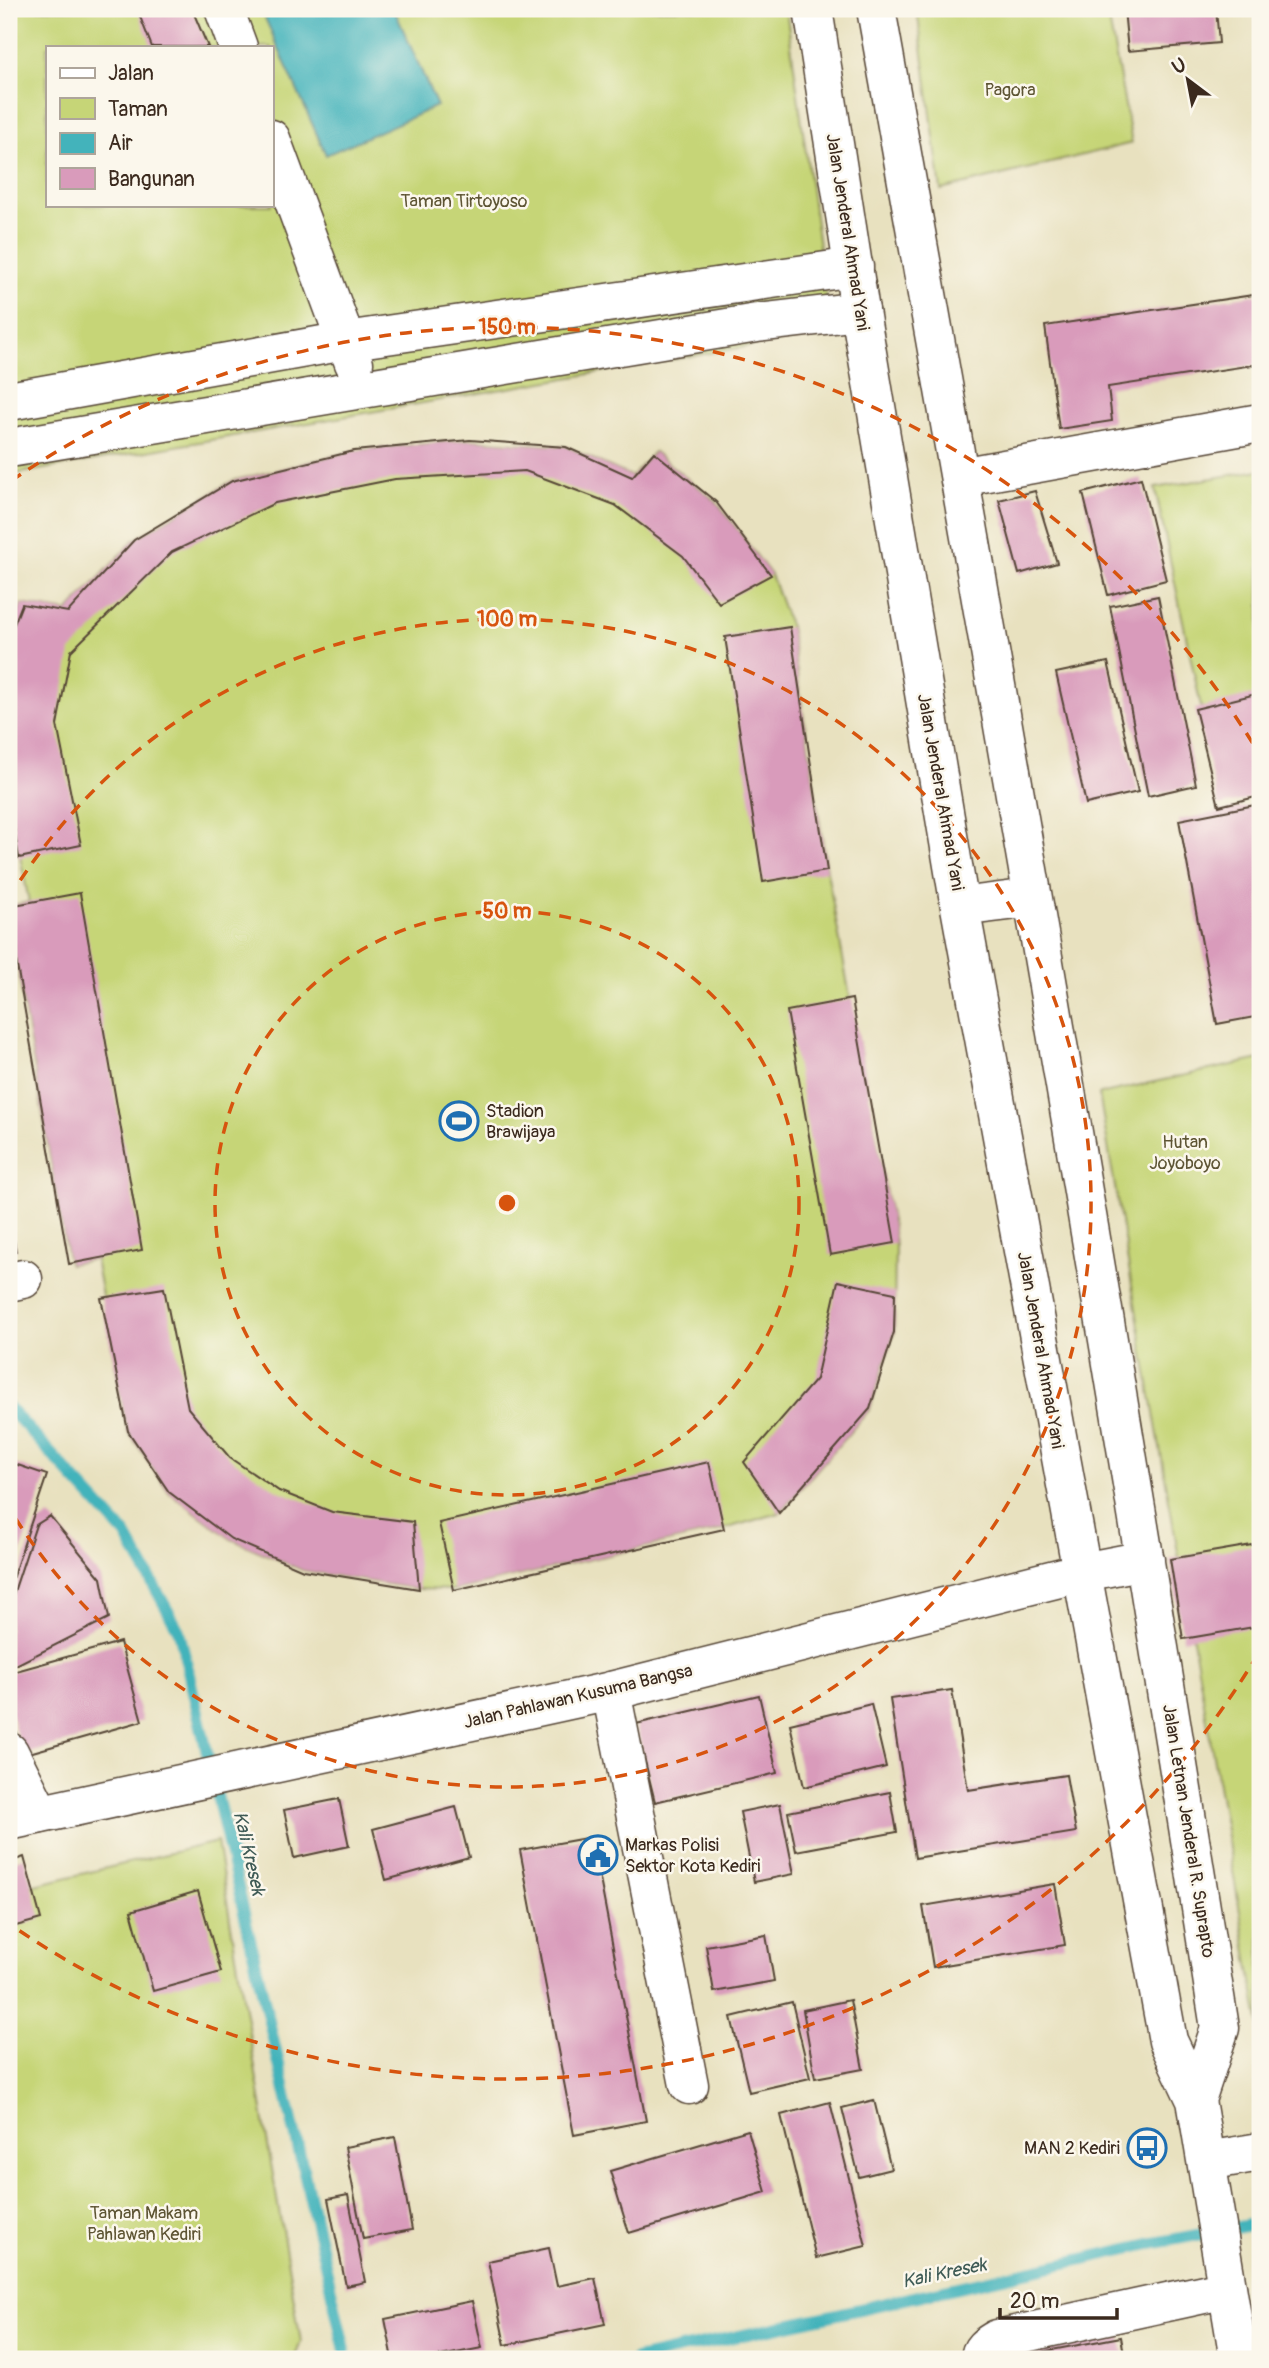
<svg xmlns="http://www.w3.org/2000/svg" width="1269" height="2368" viewBox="0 0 1269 2368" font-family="Pangolin,sans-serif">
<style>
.green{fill:#c6d577;stroke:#80804a;stroke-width:2;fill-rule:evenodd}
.water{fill:#43b3bb;stroke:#3f6e6c;stroke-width:2}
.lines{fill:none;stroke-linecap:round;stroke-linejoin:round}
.stream{stroke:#43b3bb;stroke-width:12}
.building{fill:#d99bbb}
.minor-casing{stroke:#554536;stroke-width:41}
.major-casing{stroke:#554536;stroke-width:41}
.minor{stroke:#fff;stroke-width:38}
.major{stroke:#fff;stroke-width:38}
.ring{fill:none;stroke:#d7540e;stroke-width:3.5;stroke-dasharray:12 9}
.labels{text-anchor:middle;stroke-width:5;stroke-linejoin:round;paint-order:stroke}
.park-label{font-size:18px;fill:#5e5534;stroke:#fbf7ec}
.street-label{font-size:18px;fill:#3b2a1e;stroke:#fbf7ec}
.poi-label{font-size:18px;fill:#3b2a1e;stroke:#fbf7ec;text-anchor:start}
.water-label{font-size:19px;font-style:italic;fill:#3e5a55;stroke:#fbf7ec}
.centre{fill:#d7540e;stroke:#fbf7ec;stroke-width:3.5}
.ring-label{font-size:21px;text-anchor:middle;font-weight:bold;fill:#d7540e;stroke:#fbf7ec;stroke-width:5;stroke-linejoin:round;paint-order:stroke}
</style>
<rect width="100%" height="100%" fill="#fbf7ec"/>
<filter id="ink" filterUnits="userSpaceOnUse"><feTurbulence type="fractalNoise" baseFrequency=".0143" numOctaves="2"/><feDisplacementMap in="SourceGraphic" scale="14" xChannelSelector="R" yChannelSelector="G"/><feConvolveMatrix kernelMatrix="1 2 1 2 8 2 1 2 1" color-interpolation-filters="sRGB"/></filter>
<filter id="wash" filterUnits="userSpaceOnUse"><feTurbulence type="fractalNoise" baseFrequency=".00686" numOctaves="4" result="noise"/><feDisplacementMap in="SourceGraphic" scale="28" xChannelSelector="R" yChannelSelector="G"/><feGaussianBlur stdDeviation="1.57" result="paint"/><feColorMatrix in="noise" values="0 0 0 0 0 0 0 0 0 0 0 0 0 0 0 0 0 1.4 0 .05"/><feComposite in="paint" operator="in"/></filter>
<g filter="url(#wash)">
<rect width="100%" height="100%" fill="#e8e1bf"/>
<path class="green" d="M 9,9 L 786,9 L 831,332 L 9,475 ZM 47,47 L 271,47 L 271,205 L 47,205 Z
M 917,9 L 1107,9 L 1132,143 L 941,190 Z
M 470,440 L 566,447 L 632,477 L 654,452 L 716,502 L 771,575 L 790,627 L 827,871 L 895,1243 L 894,1332 L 870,1409 L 779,1513 L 724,1529 L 454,1590 L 419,1589 L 303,1570 L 231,1539 L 169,1492 L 128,1431 L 95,1259 L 69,1264 L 9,920 L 9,906 L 29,902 L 9,799 L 9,637 L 22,604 L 68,612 L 134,540 L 232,481 L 354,451 Z
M 1260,470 L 1260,711 L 1204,721 L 1155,488 Z
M 1260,1059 L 1260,2028 L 1099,1094 Z
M 217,1842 L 301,2342 L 294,2359 L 9,2359 L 9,1891 Z"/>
<path class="water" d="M 261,9 L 394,9 L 437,106 L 326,155 Z"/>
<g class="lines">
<path class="stream" d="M 9,1408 L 126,1535 L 179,1631 L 347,2359
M 636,2359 L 1150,2244 L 1260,2223"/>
</g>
<g id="blocks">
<path class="building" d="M 137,9 L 192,9 L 208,47 L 152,47 Z
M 1124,9 L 1216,9 L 1219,43 L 1128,51 Z
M 1260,294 L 1260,364 L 1108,387 L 1112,421 L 1059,429 L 1045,326 Z
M 470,440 L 566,447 L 632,477 L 654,452 L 716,502 L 771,575 L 719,603 L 683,556 L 615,505 L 525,471 L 395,479 L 275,503 L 172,552 L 71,651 L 57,725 L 81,845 L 19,858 L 9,799 L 9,637 L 22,604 L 68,612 L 134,540 L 232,481 L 354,451 Z
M 1141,478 L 1166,580 L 1108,595 L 1083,493 Z
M 1035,491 L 1057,563 L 1019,574 L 999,500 Z
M 1158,596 L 1196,785 L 1148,796 L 1110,606 Z
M 790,627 L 827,871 L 763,882 L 725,637 Z
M 1108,662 L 1138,792 L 1086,804 L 1056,673 Z
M 1260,693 L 1260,796 L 1219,806 L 1195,709 Z
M 1260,804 L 1260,1016 L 1217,1024 L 1179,820 Z
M 80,893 L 142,1250 L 69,1264 L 9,920 L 9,906 Z
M 852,999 L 895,1243 L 830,1255 L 787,1011 Z
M 9,1212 L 16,1251 L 9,1253 Z
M 838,1281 L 895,1293 L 894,1332 L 870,1409 L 779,1513 L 744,1462 L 816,1379 Z
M 164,1288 L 188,1408 L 230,1458 L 279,1491 L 332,1512 L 413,1522 L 419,1589 L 303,1570 L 231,1539 L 169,1492 L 128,1431 L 101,1298 Z
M 9,1462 L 47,1475 L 9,1588 Z
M 709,1462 L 724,1529 L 454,1590 L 439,1523 Z
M 50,1516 L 101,1578 L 109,1618 L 12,1667 L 9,1662 L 9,1607 L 36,1525 Z
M 1258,1544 L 1260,1557 L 1260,1626 L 1183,1639 L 1170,1559 Z
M 120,1642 L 142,1721 L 22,1755 L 9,1706 L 9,1673 Z
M 952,1690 L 968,1790 L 1066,1775 L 1076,1832 L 915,1858 L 890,1699 Z
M 759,1695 L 777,1773 L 655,1802 L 636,1724 Z
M 871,1704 L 886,1767 L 804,1787 L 790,1724 Z
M 890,1792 L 897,1832 L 796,1851 L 788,1812 Z
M 339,1799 L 349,1846 L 294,1858 L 284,1810 Z
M 780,1804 L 794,1874 L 754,1882 L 740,1812 Z
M 456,1807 L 469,1857 L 386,1880 L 373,1829 Z
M 592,1837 L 646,2121 L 574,2135 L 520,1850 Z
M 24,1857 L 41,1919 L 9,1928 L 9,1862 Z
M 1055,1884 L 1065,1945 L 933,1967 L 923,1906 Z
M 198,1891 L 221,1972 L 153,1991 L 131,1911 Z
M 766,1935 L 774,1981 L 714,1992 L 706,1946 Z
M 850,2000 L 863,2069 L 815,2078 L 803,2010 Z
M 792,2002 L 810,2078 L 749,2092 L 731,2017 Z
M 874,2100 L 891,2169 L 859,2177 L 842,2108 Z
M 830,2102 L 866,2246 L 816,2258 L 781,2115 Z
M 748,2130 L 766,2192 L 629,2233 L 610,2171 Z
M 395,2137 L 412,2230 L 363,2239 L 345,2147 Z
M 348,2195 L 365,2282 L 346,2286 L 328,2199 Z
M 549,2248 L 557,2286 L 595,2278 L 605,2324 L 505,2345 L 488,2261 Z
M 472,2301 L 482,2348 L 425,2359 L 393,2359 L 385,2319 Z
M 1121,2337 L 1125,2359 L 1009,2359 L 1009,2358 Z"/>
</g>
</g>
<g filter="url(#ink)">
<use href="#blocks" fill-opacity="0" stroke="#554536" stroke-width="2"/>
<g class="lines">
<g class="minor-casing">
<path id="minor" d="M 224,9 L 238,47
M 271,139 L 354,363
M 9,401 L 345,341 L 854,267
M 9,448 L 757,323 L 860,311
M 960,477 L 1260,423
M 9,1282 L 23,1279
M 611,1691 L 689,2085
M 9,1752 L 40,1814
M 1207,2161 L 1260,2152
M 980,2359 C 980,2348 989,2344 997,2339 L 1227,2289"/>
</g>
<g class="major-casing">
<path id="major" d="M 813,9 L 860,311 L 960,907 L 1168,2041 L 1196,2100 L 1239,2359
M 876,9 C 997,681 1114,1354 1220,2028 L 1196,2100
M 960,907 L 1032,898
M 9,1821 L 611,1691 L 1083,1572 L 1145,1560"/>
</g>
<use href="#minor" class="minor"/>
<use href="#major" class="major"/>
</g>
</g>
<g class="ring">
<circle cx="507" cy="1203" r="292"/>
<path d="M9 898A584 584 0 1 1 9 1508"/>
<path d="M1258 1654A876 876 0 0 1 11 1925M11 481A876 876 0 0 1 1258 752"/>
</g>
<defs>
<g id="stadium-ring" transform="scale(2.0125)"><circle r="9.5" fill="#fbf7ec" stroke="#1f6fb2" stroke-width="1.5"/><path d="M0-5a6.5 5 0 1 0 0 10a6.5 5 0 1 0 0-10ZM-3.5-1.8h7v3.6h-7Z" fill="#1f6fb2"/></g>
<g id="civic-ring" transform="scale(2.0125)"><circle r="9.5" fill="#fbf7ec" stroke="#1f6fb2" stroke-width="1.5"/><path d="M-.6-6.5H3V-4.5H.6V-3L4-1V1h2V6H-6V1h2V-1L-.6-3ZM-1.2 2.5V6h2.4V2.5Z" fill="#1f6fb2"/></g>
<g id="bus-ring" transform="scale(2.0125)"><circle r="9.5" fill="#fbf7ec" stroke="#1f6fb2" stroke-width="1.5"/><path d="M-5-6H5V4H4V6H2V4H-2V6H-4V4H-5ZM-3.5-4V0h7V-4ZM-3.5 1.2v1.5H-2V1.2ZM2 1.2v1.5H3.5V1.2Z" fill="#1f6fb2"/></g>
</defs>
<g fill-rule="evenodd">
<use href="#stadium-ring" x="459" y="1121"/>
<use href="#civic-ring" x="598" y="1855"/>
<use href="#bus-ring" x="1147" y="2148"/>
</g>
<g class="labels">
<g class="park-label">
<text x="1010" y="96">Pagora</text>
<text x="464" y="207">Taman Tirtoyoso</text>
<text x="1185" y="1148">Hutan<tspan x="1185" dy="21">Joyoboyo</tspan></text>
<text x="144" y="2219">Taman Makam<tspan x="144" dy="21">Pahlawan Kediri</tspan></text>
</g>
<g class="street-label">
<text transform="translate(848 232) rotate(81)" y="6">Jalan Jenderal Ahmad Yani</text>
<text transform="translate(941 792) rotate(80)" y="6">Jalan Jenderal Ahmad Yani</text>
<text transform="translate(1041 1350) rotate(80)" y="6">Jalan Jenderal Ahmad Yani</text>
<text transform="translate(578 1696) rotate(-13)" y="6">Jalan Pahlawan Kusuma Bangsa</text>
<text transform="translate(1189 1831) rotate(81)" y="6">Jalan Letnan Jenderal R. Suprapto</text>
</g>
<g class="poi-label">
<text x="486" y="1117">Stadion<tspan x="486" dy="21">Brawijaya</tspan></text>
<text x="625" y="1851">Markas Polisi<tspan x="625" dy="21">Sektor Kota Kediri</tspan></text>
<text x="1120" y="2154" text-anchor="end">MAN 2 Kediri</text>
</g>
<g class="water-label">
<text transform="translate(250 1853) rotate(77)" y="7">Kali Kresek</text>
<text transform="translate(944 2272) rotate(-12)" y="7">Kali Kresek</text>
</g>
</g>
<circle cx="507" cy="1203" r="10" class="centre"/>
<g class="ring-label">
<text x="507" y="334">150 m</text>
<text x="507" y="626">100 m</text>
<text x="507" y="918">50 m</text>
</g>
<rect width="1269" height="2368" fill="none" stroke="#fbf7ec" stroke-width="35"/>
<rect x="46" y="46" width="228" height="161" fill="#fbf7ec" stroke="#aea59a" stroke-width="2"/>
<rect x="60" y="68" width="35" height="10" fill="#ffffff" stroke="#aea59a" stroke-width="2"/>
<text x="108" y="80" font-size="21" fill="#3b2a1e">Jalan</text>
<rect x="60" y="98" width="35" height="21" fill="#c6d577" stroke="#aea59a" stroke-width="2"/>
<text x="108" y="116" font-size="21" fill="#3b2a1e">Taman</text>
<rect x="60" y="133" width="35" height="21" fill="#43b3bb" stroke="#aea59a" stroke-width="2"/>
<text x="108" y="150" font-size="21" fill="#3b2a1e">Air</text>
<rect x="60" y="168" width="35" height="21" fill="#d99bbb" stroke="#aea59a" stroke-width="2"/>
<text x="108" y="186" font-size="21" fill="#3b2a1e">Bangunan</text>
<g transform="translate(1188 80) rotate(328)" stroke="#fbf7ec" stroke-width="5" paint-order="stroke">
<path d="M0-5L12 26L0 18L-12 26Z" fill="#3b2a1e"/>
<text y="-10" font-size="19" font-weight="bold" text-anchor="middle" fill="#3b2a1e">U</text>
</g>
<path d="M1000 2308v10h117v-10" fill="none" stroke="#3b2a1e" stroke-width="3.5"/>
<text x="1010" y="2308" font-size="21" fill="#3b2a1e" stroke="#fbf7ec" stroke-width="5" paint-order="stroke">20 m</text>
</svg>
